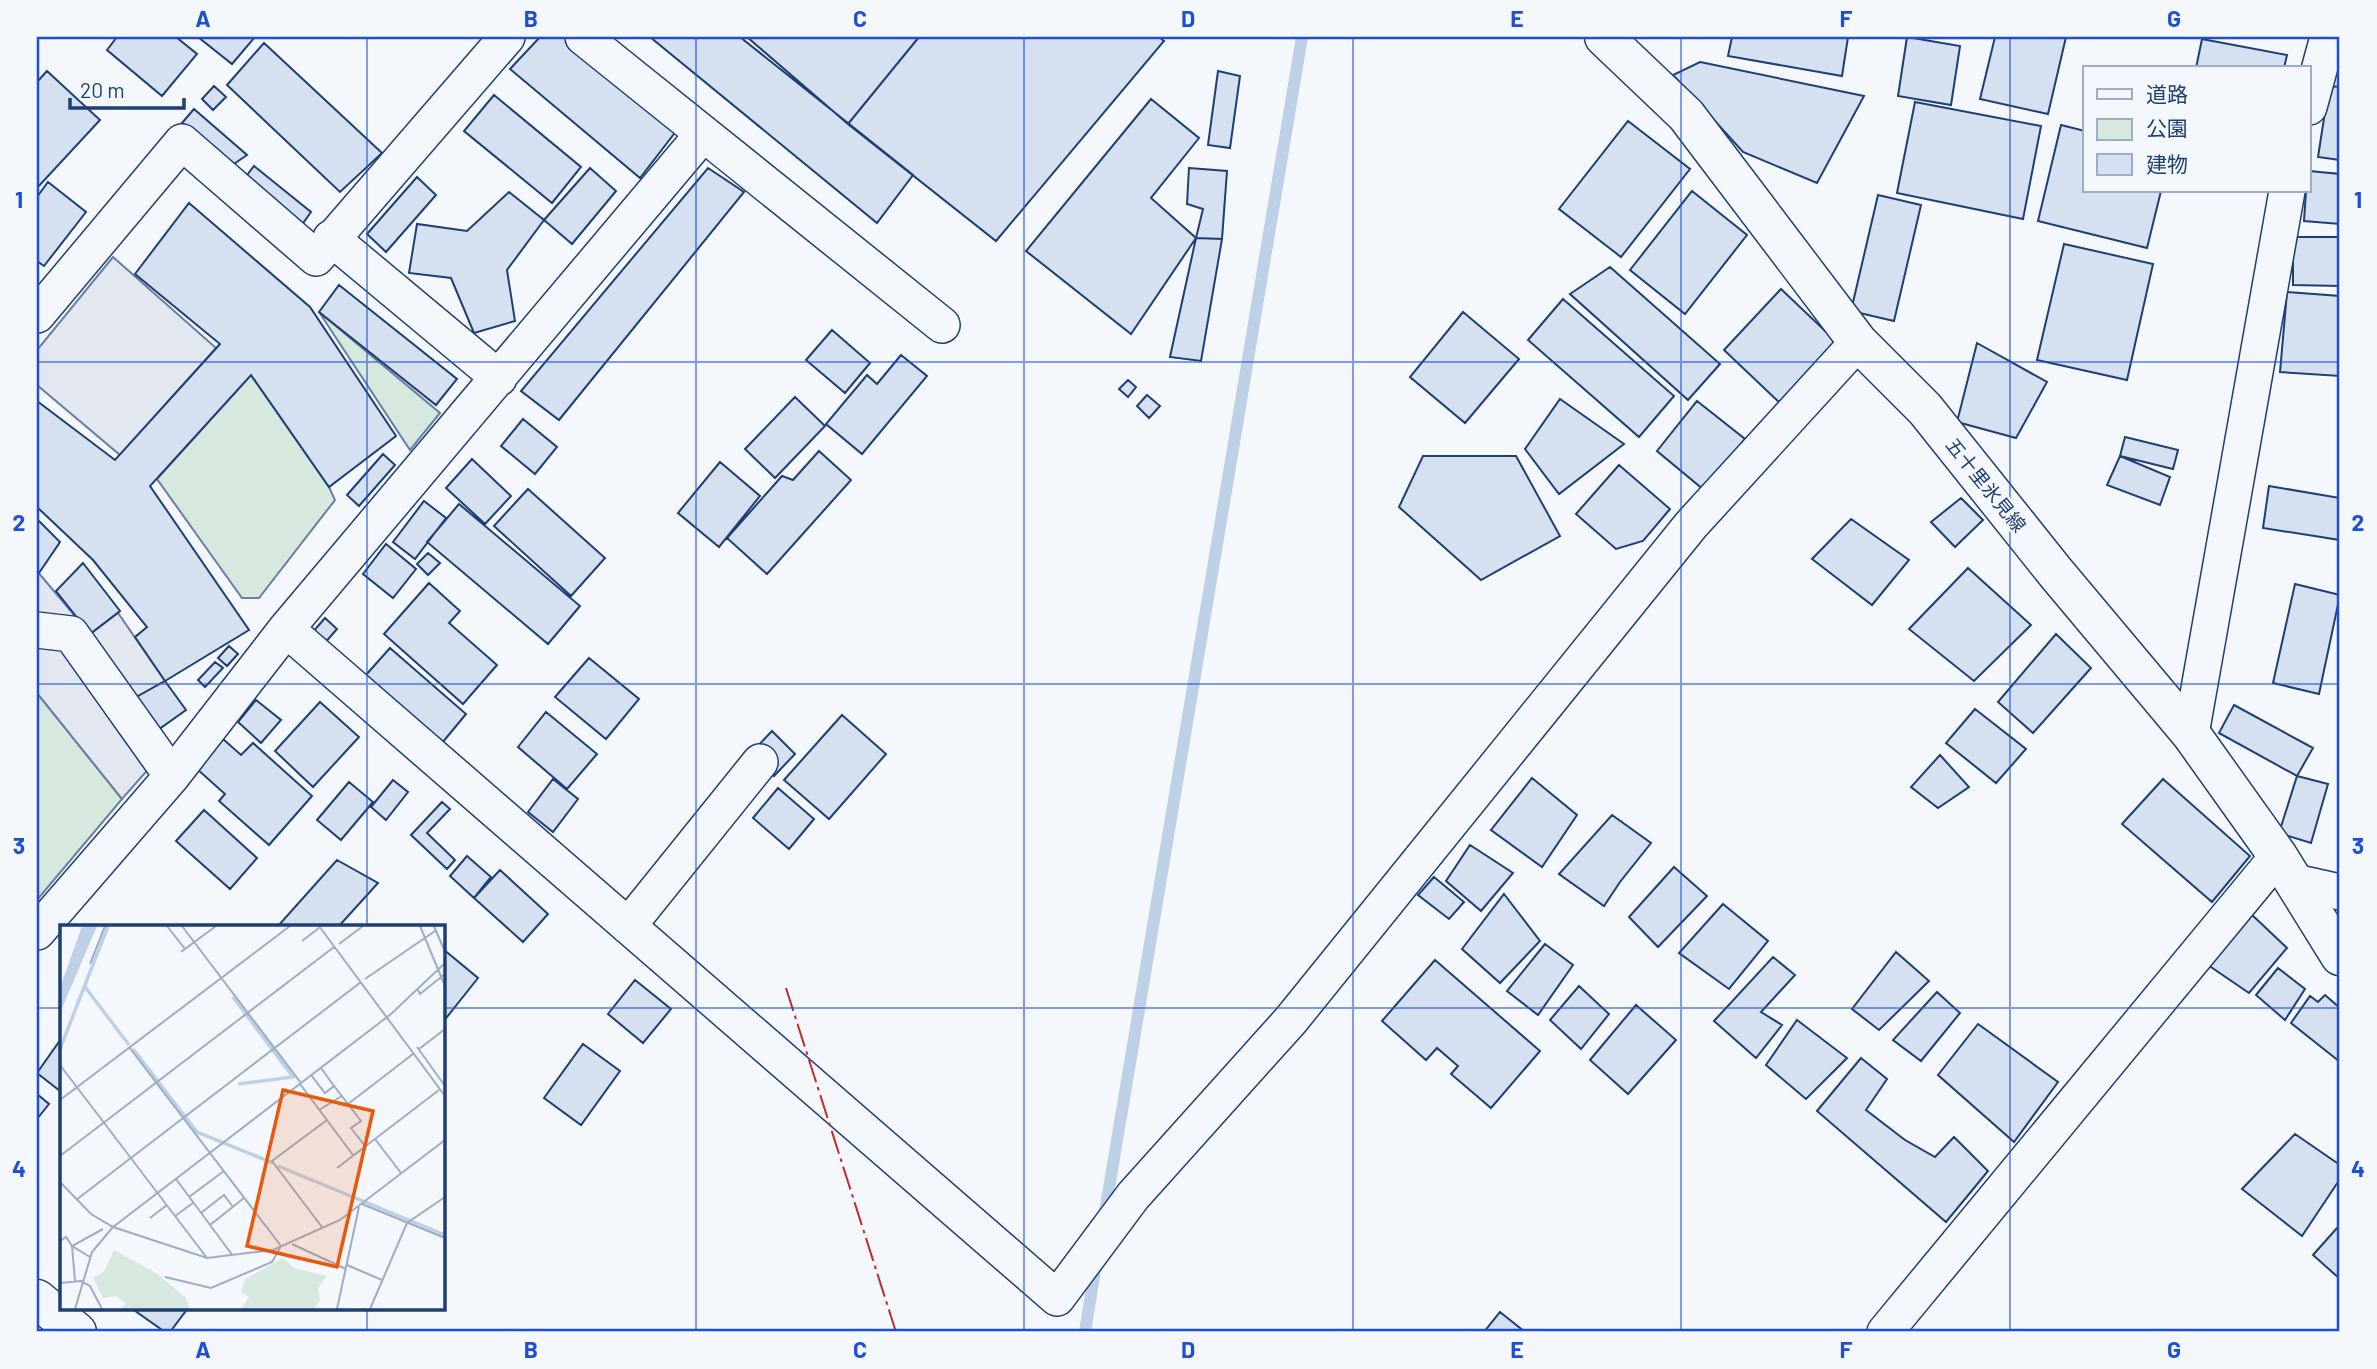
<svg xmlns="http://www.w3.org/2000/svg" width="2377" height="1369" viewBox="0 0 2377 1369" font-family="Barlow,'Noto Sans JP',sans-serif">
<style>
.green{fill:#d7e8df;stroke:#687fa3;stroke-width:2}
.parking{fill:#e3e8f0;stroke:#687fa3;stroke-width:2}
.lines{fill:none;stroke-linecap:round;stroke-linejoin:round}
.stream{stroke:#bed0e5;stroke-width:12}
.building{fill:#d5e0f0;stroke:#1d3f73;stroke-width:2}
.street-casing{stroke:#1d3f73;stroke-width:38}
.secondary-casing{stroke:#1d3f73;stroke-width:41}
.street{stroke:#f4f7fb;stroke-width:35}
.secondary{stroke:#f4f7fb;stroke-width:38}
.power{stroke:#c62828;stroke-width:2;stroke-dasharray:24 5 3.5 5;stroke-linecap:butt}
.grid{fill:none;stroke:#1d4ed8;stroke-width:2;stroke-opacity:0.55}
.labels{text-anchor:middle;stroke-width:5;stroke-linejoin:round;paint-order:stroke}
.street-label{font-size:19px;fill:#1d3f73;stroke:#f4f7fb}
.inset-river{fill:none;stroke:#bed0e5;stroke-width:3.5}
.inset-road{fill:none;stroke:#9eadc5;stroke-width:2}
.view{fill:#e8590c;fill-opacity:0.15;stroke:#e8590c;stroke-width:3.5}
.inset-edge{fill:none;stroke:#1d3f73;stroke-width:3.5}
.neatline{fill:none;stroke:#1d4ed8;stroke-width:2.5}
.grid-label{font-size:23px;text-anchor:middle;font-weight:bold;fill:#1d4ed8}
</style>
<rect width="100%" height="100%" fill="#f4f7fb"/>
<path class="green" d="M 319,312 L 440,413 L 410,450 Z
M 251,375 L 329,487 L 335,500 L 259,598 L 242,598 L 157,479 Z
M 37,693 L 122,799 L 37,900 Z"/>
<path class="parking" d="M 113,257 L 216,348 L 120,455 L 37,385 L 37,350 Z
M 37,571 L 90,634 L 118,613 L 165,681 L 131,700 L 166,749 L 122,799 L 37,693 Z"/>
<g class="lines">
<path class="stream" d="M 1104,1218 L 1302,37
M 1085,1332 L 1096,1264"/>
</g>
<path class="building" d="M 117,37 L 176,37 L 197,54 L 162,96 L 107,50 Z
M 198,37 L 255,37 L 232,64 Z
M 540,37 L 564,37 L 677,130 L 640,178 L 510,69 Z
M 650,37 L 740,37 L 913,175 L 877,223 Z
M 747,37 L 919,37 L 848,124 Z
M 919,37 L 1159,37 L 1164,41 L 996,241 L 848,124 Z
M 1732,37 L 1848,37 L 1842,76 L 1728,56 Z
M 1907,37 L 1960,46 L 1951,105 L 1898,96 Z
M 1995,37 L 2066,37 L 2048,114 L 1980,99 Z
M 2202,39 L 2287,55 L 2284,68 L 2196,68 Z
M 264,43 L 382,153 L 340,192 L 227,85 Z
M 1700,62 L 1864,96 L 1817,183 L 1743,152 L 1673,75 Z
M 47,71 L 100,120 L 37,188 L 37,82 Z
M 1218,71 L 1240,76 L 1230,148 L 1208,145 Z
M 214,86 L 226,97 L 213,110 L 202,99 Z
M 2329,86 L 2340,87 L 2340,160 L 2318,157 Z
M 494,95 L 581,167 L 552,203 L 464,131 Z
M 1151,99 L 1199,138 L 1151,198 L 1196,238 L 1131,334 L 1026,251 Z
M 1915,102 L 2041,126 L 2023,219 L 1897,193 Z
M 194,109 L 247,155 L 231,166 L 182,123 Z
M 1628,121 L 1690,169 L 1621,257 L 1559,209 Z
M 2061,125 L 2085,131 L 2085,191 L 2161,191 L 2147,248 L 2038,221 Z
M 254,166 L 311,212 L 301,226 L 244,179 Z
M 590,168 L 616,191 L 572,244 L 544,220 Z
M 708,168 L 744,192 L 559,420 L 521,391 Z
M 1189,168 L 1227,171 L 1222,239 L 1196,238 L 1203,209 L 1187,204 Z
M 2309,171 L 2340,174 L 2340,224 L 2304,221 L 2306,191 L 2309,191 Z
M 417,177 L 436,195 L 386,252 L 367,234 Z
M 48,182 L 86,212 L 44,266 L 37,261 L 37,197 Z
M 1692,191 L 1747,235 L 1685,314 L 1630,270 Z
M 509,192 L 544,220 L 507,270 L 515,321 L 474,333 L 451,278 L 409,273 L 417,224 L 467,231 Z
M 1878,195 L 1921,205 L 1894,321 L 1851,311 Z
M 189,203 L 310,307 L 396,436 L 329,487 L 251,375 L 150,486 L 249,630 L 165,681 L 135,637 L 147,627 L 93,560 L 37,507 L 37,401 L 115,460 L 220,344 L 135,274 Z
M 2293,237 L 2340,237 L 2340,286 L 2293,285 Z
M 1196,238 L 1222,239 L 1201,361 L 1170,357 Z
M 2064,244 L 2153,264 L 2127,380 L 2037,360 Z
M 1610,267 L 1720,364 L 1688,400 L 1570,294 Z
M 339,285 L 457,379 L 436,405 L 319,312 Z
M 1781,289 L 1841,346 L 1783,406 L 1724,350 Z
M 2287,292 L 2340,296 L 2340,376 L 2280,372 Z
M 1563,299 L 1674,396 L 1639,437 L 1528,340 Z
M 1463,312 L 1519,359 L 1465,423 L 1410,377 Z
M 832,330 L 870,363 L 845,393 L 806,360 Z
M 1977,343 L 2047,382 L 2016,438 L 1957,422 Z
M 901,355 L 927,376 L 862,454 L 826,424 L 867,375 L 877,384 Z
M 1128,380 L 1136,387 L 1128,397 L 1119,389 Z
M 1147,395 L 1160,406 L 1149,418 L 1137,406 Z
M 795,397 L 825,426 L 775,478 L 745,449 Z
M 1560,399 L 1624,444 L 1559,494 L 1525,449 Z
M 1697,401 L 1745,439 L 1704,490 L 1657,451 Z
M 523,419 L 557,447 L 535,474 L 501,446 Z
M 2125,437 L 2178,450 L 2173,469 L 2120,456 Z
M 819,451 L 851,480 L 767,574 L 727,538 L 782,476 L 793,480 Z
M 383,454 L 395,465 L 359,506 L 347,495 Z
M 1423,456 L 1516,456 L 1560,536 L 1481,580 L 1399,507 Z
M 2120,456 L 2170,477 L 2160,505 L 2107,485 Z
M 472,459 L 511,496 L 485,524 L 446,488 Z
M 720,462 L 760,496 L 719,547 L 678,513 Z
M 1619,465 L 1670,509 L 1643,541 L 1616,549 L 1576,514 Z
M 2269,486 L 2340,498 L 2340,540 L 2263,528 Z
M 528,489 L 605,558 L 571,596 L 494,526 Z
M 1961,498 L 1983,520 L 1955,547 L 1931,522 Z
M 424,501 L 446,518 L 415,559 L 393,542 Z
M 459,504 L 580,606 L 548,644 L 427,542 Z
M 37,519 L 60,542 L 39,573 L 37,571 Z
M 1851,519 L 1909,560 L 1872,605 L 1812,559 Z
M 386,544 L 416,569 L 393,598 L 363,574 Z
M 428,553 L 440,563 L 428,575 L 417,564 Z
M 83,563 L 120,611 L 90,634 L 56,591 Z
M 1968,568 L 2031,625 L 1974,681 L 1909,629 Z
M 429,583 L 460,611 L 449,623 L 497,665 L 463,704 L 384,634 Z
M 2295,584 L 2340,595 L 2319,694 L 2273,683 Z
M 325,618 L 337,629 L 317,652 L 305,641 Z
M 2056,634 L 2091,668 L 2033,733 L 1998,702 Z
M 229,646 L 238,654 L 227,666 L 218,658 Z
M 390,648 L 466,714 L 433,754 L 357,685 Z
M 589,658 L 639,699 L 606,739 L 555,697 Z
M 215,662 L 223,668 L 205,687 L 198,680 Z
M 165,681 L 186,710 L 155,732 L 131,700 Z
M 256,700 L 281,720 L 261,743 L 238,722 Z
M 320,702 L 359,737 L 313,787 L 275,751 Z
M 2234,705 L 2313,748 L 2297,776 L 2219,733 Z
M 1975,709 L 2026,749 L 1996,783 L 1946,743 Z
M 546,712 L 597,754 L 567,789 L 518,747 Z
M 842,715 L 886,754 L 829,819 L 784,780 Z
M 772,731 L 795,754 L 774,776 L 751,753 Z
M 223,739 L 241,755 L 253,743 L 312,796 L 269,845 L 219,801 L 225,794 L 197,769 Z
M 1940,755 L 1969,787 L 1938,808 L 1911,787 Z
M 2297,776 L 2328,784 L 2311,843 L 2279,833 Z
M 1532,778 L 1577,815 L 1542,867 L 1491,830 Z
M 553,779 L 578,799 L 553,832 L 528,812 Z
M 2163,779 L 2250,856 L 2212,902 L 2122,824 Z
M 393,780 L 408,792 L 386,820 L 371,807 Z
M 349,782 L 373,802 L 341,840 L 317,820 Z
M 778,788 L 814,819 L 789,849 L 753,818 Z
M 442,802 L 450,809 L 427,833 L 455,860 L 447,869 L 411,835 Z
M 204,810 L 257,858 L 230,889 L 176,841 Z
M 1612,815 L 1651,843 L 1620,882 L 1604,906 L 1559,874 Z
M 1470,845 L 1513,873 L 1481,911 L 1446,881 Z
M 467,856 L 491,877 L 474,898 L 450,876 Z
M 337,860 L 378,883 L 339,926 L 278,926 Z
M 1674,867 L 1707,896 L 1658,947 L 1629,917 Z
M 500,870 L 548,914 L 523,942 L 474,898 Z
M 1434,877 L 1464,902 L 1449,919 L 1418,895 Z
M 1504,894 L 1540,941 L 1500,983 L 1462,949 Z
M 1723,904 L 1768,941 L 1729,989 L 1679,953 Z
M 2249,912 L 2287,948 L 2249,993 L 2208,965 Z
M 1545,944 L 1573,965 L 1538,1015 L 1507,991 Z
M 443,949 L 478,978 L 443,1022 Z
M 1896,952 L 1929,981 L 1879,1030 L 1852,1009 Z
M 1773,957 L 1795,975 L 1761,1012 L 1782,1025 L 1756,1058 L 1714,1021 Z
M 1435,960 L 1540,1051 L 1491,1108 L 1451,1074 L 1458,1066 L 1437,1048 L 1426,1060 L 1382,1021 Z
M 2278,968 L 2305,989 L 2285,1020 L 2256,995 Z
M 635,980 L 671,1009 L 643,1043 L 608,1014 Z
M 1579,986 L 1609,1014 L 1581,1049 L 1550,1020 Z
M 1937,992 L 1960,1013 L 1921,1061 L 1893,1040 Z
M 2325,995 L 2340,1008 L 2340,1062 L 2291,1023 L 2310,996 L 2318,1002 Z
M 1636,1005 L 1676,1040 L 1628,1094 L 1590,1060 Z
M 1797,1020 L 1847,1058 L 1806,1099 L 1766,1065 Z
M 1978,1024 L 2058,1082 L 2014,1142 L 1938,1075 Z
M 61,1039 L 61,1090 L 60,1091 L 37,1073 Z
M 583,1044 L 620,1071 L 581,1125 L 544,1098 Z
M 1861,1058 L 1887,1079 L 1866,1110 L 1905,1140 L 1935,1157 L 1954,1137 L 1988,1171 L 1946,1222 L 1817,1111 Z
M 37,1094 L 49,1104 L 37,1119 Z
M 2295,1134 L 2340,1165 L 2340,1179 L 2302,1236 L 2242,1189 Z
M 2337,1228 L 2340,1231 L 2340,1279 L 2313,1255 Z
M 131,1308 L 188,1308 L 170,1332 L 165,1332 Z
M 1500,1312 L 1525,1332 L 1484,1332 Z"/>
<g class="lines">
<g class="street-casing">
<path id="street" d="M 583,37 L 942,325
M 2309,107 L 2328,37
M 331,238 L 499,378
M 37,315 L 182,142 L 316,258 L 507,37
M 286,629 L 1057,1298 L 1133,1196 L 1291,1020 L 1691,525 L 1858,342
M 37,630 L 71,634 L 172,776
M 2191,734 L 2287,191
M 2295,882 L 2340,892
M 628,926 L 760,762
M 37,932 L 172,776 L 286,629 L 703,134
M 1885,1332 L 2278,856"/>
</g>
<g class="secondary-casing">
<path id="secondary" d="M 1604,37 L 1686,115 L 1858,342 L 1925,409 L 2056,573 L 2191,734 L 2278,856 L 2340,956
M 37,1299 L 77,1332"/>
</g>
<use href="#street" class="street"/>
<use href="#secondary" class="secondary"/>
<path class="power" d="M 786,988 L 896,1332"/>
</g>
<path class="grid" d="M 367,37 L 367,926M 696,37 L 696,1332M 1024,37 L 1024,1332M 1353,37 L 1353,1332M 1681,37 L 1681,1332M 2010,37 L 2010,1332M 37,362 L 2340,362M 37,684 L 2340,684M 37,1008 L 61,1008M 443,1008 L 2340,1008M 367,1308 L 367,1332"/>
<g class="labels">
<g class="street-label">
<text transform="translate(1986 485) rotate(51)" y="7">五十里氷見線</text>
</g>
</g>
<g transform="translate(60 925)">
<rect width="385" height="385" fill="#f4f7fb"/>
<path d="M 54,325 L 96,348 L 125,372 L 130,384 L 60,384 L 66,379 L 56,371 L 43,373 L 33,353 L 44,347 ZM 223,333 L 234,343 L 267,351 L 258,363 L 260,375 L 254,384 L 181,384 L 189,372 L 181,367 L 185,354 Z" fill="#d7e8df"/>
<path d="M 22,1 L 37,1 L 0,88 L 0,63 Z" fill="#bed0e5"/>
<path class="inset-river" d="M 25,62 L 69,120M 173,72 L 233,152 L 178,159M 0,124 L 48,1M 73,124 L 137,207 L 213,238M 218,241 L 385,310"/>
<path class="inset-road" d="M 107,1 L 125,24M 122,1 L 241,158M 259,1 L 385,171M 360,1 L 385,61M 374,1 L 385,27M 242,16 L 259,3M 279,19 L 303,1M 121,27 L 156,1M 30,39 L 45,1M 305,54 L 375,6M 358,65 L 360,69 L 385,49M 69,122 L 221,321M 357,122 L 385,161M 359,124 L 385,104M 0,140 L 147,333M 261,143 L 274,161M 251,150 L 265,168 L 274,161 L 301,196 L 291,203 L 305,221M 240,159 L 293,230M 0,175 L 230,1M 288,179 L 353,129M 259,185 L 282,171M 315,214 L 341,248M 0,231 L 274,22M 277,243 L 379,165M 116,254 L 173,331M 0,257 L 31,289 L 53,302 L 331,89 L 385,38M 129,272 L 164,246M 16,275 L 301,57M 302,279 L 385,313M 141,288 L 164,270 L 173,282M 115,291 L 133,278M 90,293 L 107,280M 150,300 L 184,273M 262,302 L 212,236 L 267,195M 0,316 L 6,312 L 12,321 L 15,356M 232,319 L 286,344M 30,332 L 12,321 L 43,304M 287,340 L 322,355M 105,352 L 151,363 L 212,337 L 220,323M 0,358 L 21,356 L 30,361 L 42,384M 15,384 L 32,327 L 53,302 L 147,333 L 213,325 L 280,295 L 385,215M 277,384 L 299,282M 310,384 L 347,298 L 385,272"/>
<path class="view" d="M 223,165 L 313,186 L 277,342 L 187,321 Z"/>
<rect width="385" height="385" class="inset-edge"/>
</g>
<rect width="2377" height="1369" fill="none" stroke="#f4f7fb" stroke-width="77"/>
<rect x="2083" y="66" width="228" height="126" fill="#f4f7fb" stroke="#9eadc5" stroke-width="2"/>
<rect x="2097" y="89" width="35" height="10" fill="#f4f7fb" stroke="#9eadc5" stroke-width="2"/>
<text x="2146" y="102" font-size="21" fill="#1d3f73">道路</text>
<rect x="2097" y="119" width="35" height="21" fill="#d7e8df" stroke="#9eadc5" stroke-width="2"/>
<text x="2146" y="136" font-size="21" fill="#1d3f73">公園</text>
<rect x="2097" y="154" width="35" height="21" fill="#d5e0f0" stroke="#9eadc5" stroke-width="2"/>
<text x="2146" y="172" font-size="21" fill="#1d3f73">建物</text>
<path d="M70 98v10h114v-10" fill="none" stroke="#1d3f73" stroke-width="3.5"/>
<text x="80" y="98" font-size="21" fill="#1d3f73" stroke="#f4f7fb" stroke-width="5" paint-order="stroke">20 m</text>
<rect x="38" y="38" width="2300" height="1292" class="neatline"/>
<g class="grid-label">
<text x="203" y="27">A</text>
<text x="531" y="27">B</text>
<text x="860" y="27">C</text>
<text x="1188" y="27">D</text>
<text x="1517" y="27">E</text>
<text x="1846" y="27">F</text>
<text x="2174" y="27">G</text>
<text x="19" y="208">1</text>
<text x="2358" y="208">1</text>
<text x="19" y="531">2</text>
<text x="2358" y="531">2</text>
<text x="19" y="854">3</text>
<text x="2358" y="854">3</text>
<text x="19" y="1177">4</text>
<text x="2358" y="1177">4</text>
<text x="203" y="1358">A</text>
<text x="531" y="1358">B</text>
<text x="860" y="1358">C</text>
<text x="1188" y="1358">D</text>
<text x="1517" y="1358">E</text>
<text x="1846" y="1358">F</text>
<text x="2174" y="1358">G</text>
</g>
</svg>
